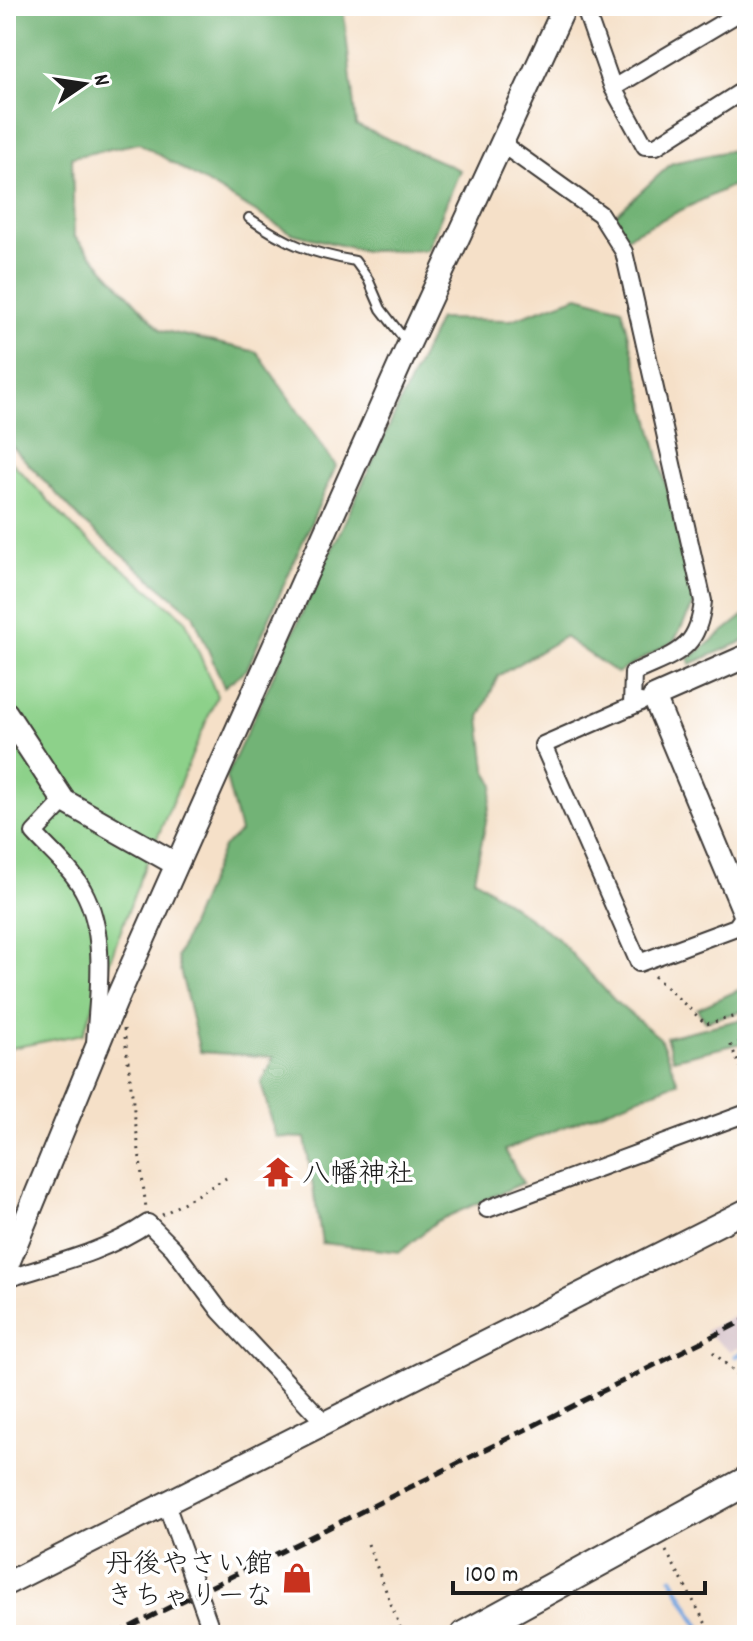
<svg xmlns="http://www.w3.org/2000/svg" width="753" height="1641" viewBox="0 0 753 1641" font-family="Dekko,'Klee One',sans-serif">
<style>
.industrial{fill:#d2bdc5}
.green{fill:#8dd18a;stroke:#547653;stroke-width:2}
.forest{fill:#72b376;stroke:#476849;stroke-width:2}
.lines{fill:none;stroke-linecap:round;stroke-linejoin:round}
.stream{stroke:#75a4de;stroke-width:5}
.lane-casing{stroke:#3d3936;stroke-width:12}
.street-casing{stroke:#3d3936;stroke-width:20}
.secondary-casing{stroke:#3d3936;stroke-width:26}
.highway-casing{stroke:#3d3936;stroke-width:32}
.path{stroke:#3d3936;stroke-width:3;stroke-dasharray:2 6;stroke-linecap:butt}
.lane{stroke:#fff;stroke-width:8}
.street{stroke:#fff;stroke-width:16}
.secondary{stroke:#fff;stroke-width:22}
.highway{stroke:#fff;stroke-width:28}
.rail{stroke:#1c1c1c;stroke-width:5;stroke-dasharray:12 6;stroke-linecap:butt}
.labels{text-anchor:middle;stroke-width:7;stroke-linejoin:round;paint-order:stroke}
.poi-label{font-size:28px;fill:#1c1c1c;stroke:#fff;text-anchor:start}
</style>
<rect width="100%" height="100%" fill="#fff"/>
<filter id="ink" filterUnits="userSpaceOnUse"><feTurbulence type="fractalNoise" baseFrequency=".0125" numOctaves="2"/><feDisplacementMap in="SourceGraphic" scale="16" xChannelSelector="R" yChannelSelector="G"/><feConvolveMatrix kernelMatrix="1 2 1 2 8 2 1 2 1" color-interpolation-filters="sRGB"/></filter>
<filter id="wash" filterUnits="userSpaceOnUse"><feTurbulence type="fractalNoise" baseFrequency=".006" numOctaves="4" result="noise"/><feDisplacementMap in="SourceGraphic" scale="32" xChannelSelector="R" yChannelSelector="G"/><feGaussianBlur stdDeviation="1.8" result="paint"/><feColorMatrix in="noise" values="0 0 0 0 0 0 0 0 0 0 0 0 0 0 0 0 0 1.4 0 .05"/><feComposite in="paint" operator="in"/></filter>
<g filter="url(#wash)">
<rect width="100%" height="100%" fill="#f5e0c8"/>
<path class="industrial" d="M 747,1309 L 747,1344 L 730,1352 L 705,1331 Z"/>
<path class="green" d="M 6,456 L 78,532 L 185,619 L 217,696 L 141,876 L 83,1034 L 6,1049 Z"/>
<path class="forest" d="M 6,6 L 343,6 L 356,125 L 460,170 L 427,250 L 364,251 L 291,233 L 139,143 L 72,157 L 74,236 L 161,330 L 257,352 L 336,466 L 247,669 L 224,687 L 193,614 L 84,523 L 6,440 Z
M 747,147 L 747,218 L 733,185 L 622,239 L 611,219 L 672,163 Z
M 578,296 L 622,308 L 695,602 L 674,641 L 617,673 L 564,637 L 498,676 L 480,717 L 486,769 L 494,785 L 474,878 L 557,938 L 617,1003 L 660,1038 L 678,1082 L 505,1150 L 523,1183 L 437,1221 L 400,1252 L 322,1243 L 305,1138 L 276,1137 L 261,1083 L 274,1057 L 200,1052 L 177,957 L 223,847 L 240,832 L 226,777 L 439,319 L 511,320 Z
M 747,613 L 747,640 L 690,664 L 689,659 Z
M 747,986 L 747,1010 L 705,1021 L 697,1009 Z
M 747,1018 L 747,1042 L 673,1059 L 666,1037 Z"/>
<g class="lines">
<path class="stream" d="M 736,1356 L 747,1350
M 672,1578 L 704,1635"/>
</g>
</g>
<g filter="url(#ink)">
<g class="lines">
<g class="lane-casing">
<path id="lane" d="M 249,218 C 287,244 310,253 355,261 L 368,279 L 381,309 L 408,344"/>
</g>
<g class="street-casing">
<path id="street" d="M 584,6 L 613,88 L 645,146 L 656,146 L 747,88
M 613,88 L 747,8
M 502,144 L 600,214 L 624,252 L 703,601 C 698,652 675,653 633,673 L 632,706
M 641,702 L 543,745 L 639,963 L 736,927 L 745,914
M 64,801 L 34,833 C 50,851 72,869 83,890 C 108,935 98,993 95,1043
M 487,1209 L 747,1113
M 6,1279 C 53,1264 106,1252 148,1223 L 173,1248 L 220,1311 L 325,1423
M 165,1501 L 213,1635"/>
</g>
<g class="secondary-casing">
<path id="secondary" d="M 6,713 L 64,801 L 176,864
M 745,914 L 654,697 L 747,656
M 6,1268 L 115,1003 L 409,344 L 565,6
M 6,1584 L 747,1210"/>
</g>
<g class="highway-casing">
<path id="highway" d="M 465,1635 L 747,1481"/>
</g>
<path class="path" d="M 654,976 L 706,1024 L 747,1013
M 124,1029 L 146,1208
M 747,1032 L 747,1034
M 747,1039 L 731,1046 L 747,1082
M 162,1215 L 228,1177
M 713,1352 L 747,1384
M 368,1544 L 403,1635
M 666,1551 L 712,1635"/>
<use href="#lane" class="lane"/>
<use href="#street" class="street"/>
<use href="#secondary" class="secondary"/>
<use href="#highway" class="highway"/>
<path class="rail" d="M 114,1635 L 747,1319"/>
</g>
</g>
<defs>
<g id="temple-bare" transform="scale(2.4)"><path d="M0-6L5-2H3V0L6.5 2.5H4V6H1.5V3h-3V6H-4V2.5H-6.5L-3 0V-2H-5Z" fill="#c8321e" stroke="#fff" stroke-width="2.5" paint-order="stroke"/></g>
<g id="shop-bare" transform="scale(2.4)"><path d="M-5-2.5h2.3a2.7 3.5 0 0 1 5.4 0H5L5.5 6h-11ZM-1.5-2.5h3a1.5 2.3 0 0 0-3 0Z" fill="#c8321e" stroke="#fff" stroke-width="2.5" paint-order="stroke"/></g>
</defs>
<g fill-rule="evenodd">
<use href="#temple-bare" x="278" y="1172"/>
<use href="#shop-bare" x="297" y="1578"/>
</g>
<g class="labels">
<g class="poi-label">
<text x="302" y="1182">八幡神社</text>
<text x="273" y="1572" text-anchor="end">丹後やさい館<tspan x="273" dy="32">きちゃりーな</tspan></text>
</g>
</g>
<rect width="753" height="1641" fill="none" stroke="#fff" stroke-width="32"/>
<g transform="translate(84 84) rotate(77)" stroke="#ffffff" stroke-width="6" paint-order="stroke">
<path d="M0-6L14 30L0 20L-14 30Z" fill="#1c1c1c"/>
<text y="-12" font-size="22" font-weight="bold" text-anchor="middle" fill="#1c1c1c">N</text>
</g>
<path d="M453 1581v12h252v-12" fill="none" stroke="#1c1c1c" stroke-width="4"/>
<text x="465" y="1581" font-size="24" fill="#1c1c1c" stroke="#ffffff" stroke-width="6" paint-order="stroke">100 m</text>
</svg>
